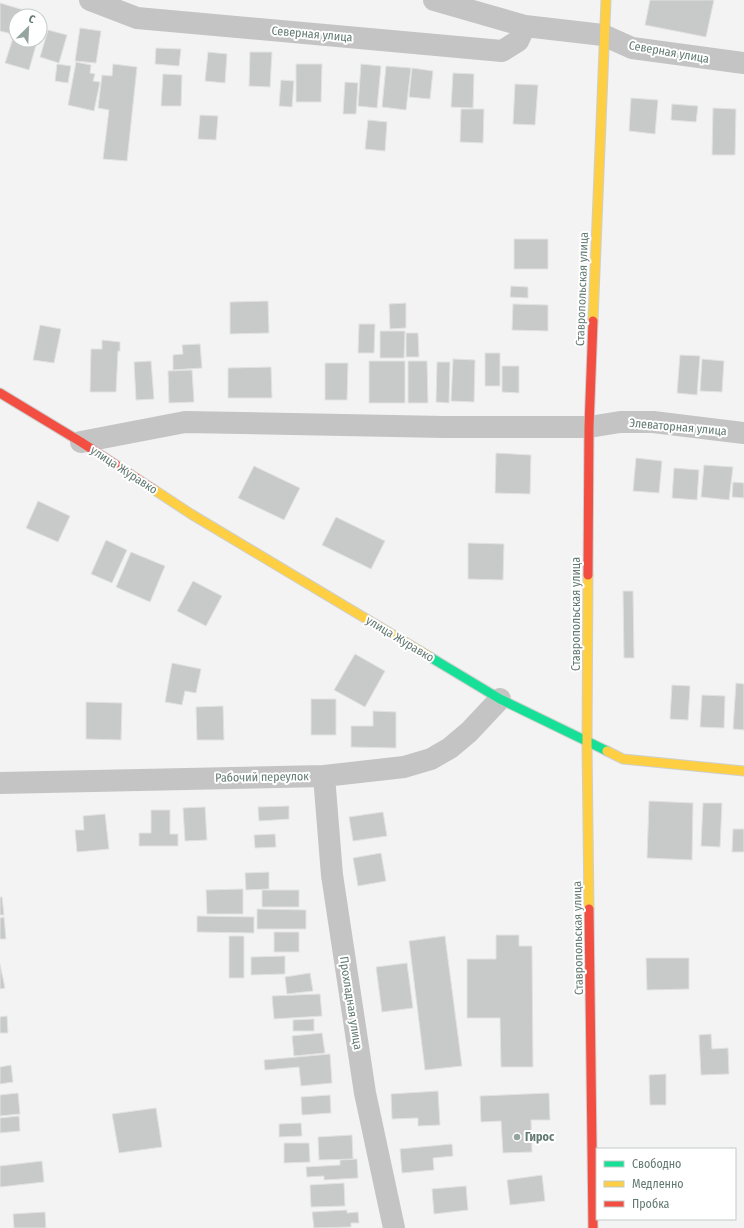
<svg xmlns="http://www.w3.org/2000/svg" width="744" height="1228" viewBox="0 0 744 1228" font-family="'Fira Sans Condensed',sans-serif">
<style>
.building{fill:#c8cac9;stroke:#e3e2e2}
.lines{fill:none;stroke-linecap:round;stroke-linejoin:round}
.fast-casing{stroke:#cdcfce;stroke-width:11}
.slow-casing{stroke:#cdcfce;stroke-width:11}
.jam-casing{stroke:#cdcfce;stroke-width:11}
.street{stroke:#c3c4c3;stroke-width:22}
.fast{stroke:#16e098;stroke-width:9}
.slow{stroke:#ffcf43;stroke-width:9}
.jam{stroke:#f24e42;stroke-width:9}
.poi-dot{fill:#96a49f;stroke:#fff;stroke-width:1.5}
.labels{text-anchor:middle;stroke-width:4;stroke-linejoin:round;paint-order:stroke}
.street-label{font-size:12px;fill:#637a72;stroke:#fff}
.poi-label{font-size:12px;font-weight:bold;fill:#637a72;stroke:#fff;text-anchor:start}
</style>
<rect width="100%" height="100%" fill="#f4f3f3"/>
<path class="building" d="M 650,0 L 714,0 L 706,37 L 645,25 Z
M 0,3 L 27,11 L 25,16 L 16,16 L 16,35 L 0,31 Z
M 80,28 L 101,31 L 96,63 L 75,61 Z
M 48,30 L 67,35 L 59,63 L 40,57 Z
M 13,38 L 36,45 L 29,70 L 5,63 Z
M 156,48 L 181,49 L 179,66 L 155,64 Z
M 208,52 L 227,54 L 225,83 L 205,81 Z
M 250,52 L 272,52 L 270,87 L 249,86 Z
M 76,62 L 91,65 L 90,73 L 95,74 L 93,81 L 100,82 L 94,111 L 68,105 Z
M 57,64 L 71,66 L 68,83 L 55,81 Z
M 113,64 L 137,67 L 127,161 L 103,159 L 109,110 L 98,108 L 102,75 L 112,76 Z
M 296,64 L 322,64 L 321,102 L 296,102 Z
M 361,64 L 381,66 L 377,108 L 358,106 Z
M 386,66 L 411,68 L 406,110 L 382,107 Z
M 412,68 L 433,71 L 430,99 L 409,97 Z
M 453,73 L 474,74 L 473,108 L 451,107 Z
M 163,74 L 182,75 L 181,106 L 161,106 Z
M 281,80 L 294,81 L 292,107 L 279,106 Z
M 345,82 L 358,83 L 356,114 L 343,114 Z
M 515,84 L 538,85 L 535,125 L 513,124 Z
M 631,98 L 658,100 L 655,134 L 629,131 Z
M 672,104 L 698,106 L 696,122 L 671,120 Z
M 713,108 L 736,109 L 735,155 L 712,155 Z
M 461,109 L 484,109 L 483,143 L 460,142 Z
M 200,115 L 218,116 L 216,140 L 198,139 Z
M 368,120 L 387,122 L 385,151 L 365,149 Z
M 514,239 L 548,239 L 548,269 L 514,269 Z
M 511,286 L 528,287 L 528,298 L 510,297 Z
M 268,301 L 269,333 L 230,334 L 230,302 Z
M 406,303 L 406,328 L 390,329 L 389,304 Z
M 513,304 L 548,305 L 548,331 L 512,330 Z
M 359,324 L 375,324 L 374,353 L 358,353 Z
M 40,325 L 61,329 L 54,363 L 33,360 Z
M 380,331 L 405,331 L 404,358 L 380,358 Z
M 406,333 L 418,333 L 419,357 L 406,357 Z
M 102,340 L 120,342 L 120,351 L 118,351 L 116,392 L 90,392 L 91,349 L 102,349 Z
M 200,344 L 202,368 L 173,370 L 173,355 L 183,354 L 182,345 Z
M 485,353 L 500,353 L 500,386 L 485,386 Z
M 680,355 L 700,356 L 697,395 L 677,393 Z
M 453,359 L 475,360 L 474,402 L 451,401 Z
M 702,359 L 724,361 L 722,392 L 700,391 Z
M 151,361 L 154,399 L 136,400 L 134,362 Z
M 369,361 L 405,361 L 405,403 L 369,403 Z
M 408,361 L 427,361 L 428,403 L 408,403 Z
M 437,362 L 450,362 L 449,403 L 436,402 Z
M 325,363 L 348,363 L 347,400 L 325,400 Z
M 502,366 L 519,366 L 519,393 L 502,392 Z
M 271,367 L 272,398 L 228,398 L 228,368 Z
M 192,370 L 194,402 L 169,403 L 168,371 Z
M 496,453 L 531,455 L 530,494 L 495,493 Z
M 636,458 L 662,461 L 659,493 L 633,491 Z
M 704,465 L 733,467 L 729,500 L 701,497 Z
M 254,466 L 300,488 L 284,520 L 238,498 Z
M 674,468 L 699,470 L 697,500 L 672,498 Z
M 733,482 L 744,483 L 744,498 L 732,497 Z
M 38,501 L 70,516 L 58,542 L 26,528 Z
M 336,517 L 385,541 L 371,569 L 322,545 Z
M 106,540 L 127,550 L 112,583 L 91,574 Z
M 468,543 L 504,544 L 503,580 L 468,579 Z
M 131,552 L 165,566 L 150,602 L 116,587 Z
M 193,581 L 222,596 L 206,626 L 177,611 Z
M 623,591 L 633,591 L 634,658 L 624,658 Z
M 355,654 L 385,671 L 365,707 L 334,690 Z
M 172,663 L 201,669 L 196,693 L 185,691 L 182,705 L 165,702 Z
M 736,683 L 744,684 L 744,730 L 733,729 Z
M 672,685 L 690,686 L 688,720 L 670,719 Z
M 702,695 L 725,696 L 724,728 L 700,727 Z
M 311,699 L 336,699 L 336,735 L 311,735 Z
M 86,702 L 122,703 L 121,740 L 86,739 Z
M 223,706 L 224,740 L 197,740 L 196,707 Z
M 373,711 L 396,712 L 396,748 L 351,747 L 351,726 L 373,726 Z
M 649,801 L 693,803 L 692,860 L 647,858 Z
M 703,803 L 722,803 L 720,847 L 701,846 Z
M 289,806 L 289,819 L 259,821 L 258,807 Z
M 205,807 L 207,840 L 185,841 L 183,808 Z
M 151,810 L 170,810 L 170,834 L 178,834 L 178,846 L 139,846 L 139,833 L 151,833 Z
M 383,812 L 387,836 L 353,841 L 349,817 Z
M 105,814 L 109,849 L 77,852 L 75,830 L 84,830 L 83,816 Z
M 733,829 L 744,829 L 744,852 L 732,852 Z
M 275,834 L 276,847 L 255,848 L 254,835 Z
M 381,853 L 386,881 L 358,886 L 353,858 Z
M 269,872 L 269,889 L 246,890 L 245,873 Z
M 243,889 L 243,914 L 207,914 L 206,890 Z
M 262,890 L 299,890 L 299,907 L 262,907 Z
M 0,897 L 2,897 L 4,915 L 0,915 Z
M 257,909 L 306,910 L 306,929 L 257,929 Z
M 197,916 L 254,917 L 254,933 L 197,932 Z
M 4,917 L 6,939 L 0,939 L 0,918 Z
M 274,932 L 299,932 L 299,952 L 274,952 Z
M 496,935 L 519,935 L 519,946 L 532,946 L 533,1067 L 501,1067 L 500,1018 L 467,1018 L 467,959 L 496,959 Z
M 229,936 L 244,936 L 244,978 L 229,978 Z
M 445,936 L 462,1066 L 425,1070 L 409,941 Z
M 285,956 L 285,974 L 251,975 L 251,957 Z
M 646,958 L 689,958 L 689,989 L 647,990 Z
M 407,963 L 413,1008 L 382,1012 L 376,967 Z
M 0,964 L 5,988 L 0,989 Z
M 310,973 L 313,991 L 287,994 L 285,977 Z
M 320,994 L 322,1016 L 274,1019 L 272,996 Z
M 7,1016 L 8,1033 L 0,1033 L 0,1017 Z
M 314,1019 L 314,1031 L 293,1031 L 293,1020 Z
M 322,1033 L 325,1053 L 294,1056 L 292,1036 Z
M 711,1034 L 712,1049 L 728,1048 L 729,1074 L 701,1075 L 699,1035 Z
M 330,1054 L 332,1083 L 301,1086 L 299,1067 L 265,1070 L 264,1060 Z
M 11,1065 L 13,1082 L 0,1084 L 0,1067 Z
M 666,1074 L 666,1105 L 650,1105 L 649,1075 Z
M 438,1091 L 440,1125 L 418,1126 L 418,1118 L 392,1119 L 391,1094 Z
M 18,1093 L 20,1114 L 0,1116 L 0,1095 Z
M 549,1093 L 550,1120 L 531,1120 L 532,1152 L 503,1153 L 501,1121 L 481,1122 L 480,1096 Z
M 330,1095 L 331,1113 L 302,1115 L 301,1097 Z
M 156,1108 L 162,1147 L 119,1153 L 112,1114 Z
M 19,1116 L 20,1131 L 0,1133 L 0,1118 Z
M 301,1123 L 302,1136 L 279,1137 L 279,1124 Z
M 352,1135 L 353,1159 L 319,1160 L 318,1137 Z
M 284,1143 L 309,1143 L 310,1162 L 284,1163 Z
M 452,1144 L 453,1156 L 433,1158 L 434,1170 L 402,1173 L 400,1149 Z
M 357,1159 L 358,1178 L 324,1180 L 324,1176 L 307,1177 L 306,1167 L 340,1165 L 340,1160 Z
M 42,1161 L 44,1182 L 0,1187 L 0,1166 Z
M 542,1175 L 545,1201 L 510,1205 L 507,1180 Z
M 344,1183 L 345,1206 L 311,1207 L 310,1185 Z
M 466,1186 L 468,1210 L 434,1214 L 432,1189 Z
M 347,1210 L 347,1213 L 358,1212 L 359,1223 L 351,1223 L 351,1227 L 314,1228 L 312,1212 Z
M 45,1212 L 46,1228 L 14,1228 L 13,1214 Z"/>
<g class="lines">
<g class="fast-casing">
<path id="fast" d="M 430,657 L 500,699 L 607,751"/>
</g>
<g class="slow-casing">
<path id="slow" d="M 593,321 L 606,0
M 153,489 L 191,514 L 430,657
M 588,575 L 587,743 L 589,909
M 607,751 L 623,759 L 744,771"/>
</g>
<g class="jam-casing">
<path id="jam" d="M 0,393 L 81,442 L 153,489
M 588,575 L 589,427 L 593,321
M 589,909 L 593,1228"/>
</g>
<path class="street" d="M 90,0 L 137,18 L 502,51 L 518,41 L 525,26
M 434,0 L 525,26 L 603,35 L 632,48 L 744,63
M 81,442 L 185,422 L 444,427 L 589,427 L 620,422 L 653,422 L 744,433
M 324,776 L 332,875 L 365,1093 L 394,1228
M 0,783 L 324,776 L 404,767 L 431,759 L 450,748 L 469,732 L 500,699"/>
<use href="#fast" class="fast"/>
<use href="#slow" class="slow"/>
<use href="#jam" class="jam"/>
</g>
<circle class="poi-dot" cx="517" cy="1137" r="4"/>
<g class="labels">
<g class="street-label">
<text transform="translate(312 34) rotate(5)" y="4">Северная улица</text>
<text transform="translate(669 52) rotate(10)" y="4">Северная улица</text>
<text transform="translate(582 289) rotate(-88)" y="4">Ставропольская улица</text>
<text transform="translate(678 427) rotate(5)" y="4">Элеваторная улица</text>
<text transform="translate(124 470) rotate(33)" y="4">улица Журавко</text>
<text transform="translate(576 614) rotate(-90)" y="4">Ставропольская улица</text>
<text transform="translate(400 639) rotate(31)" y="4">улица Журавко</text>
<text transform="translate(262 777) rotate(-1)" y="4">Рабочий переулок</text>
<text transform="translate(578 938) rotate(-91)" y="4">Ставропольская улица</text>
<text transform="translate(351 1003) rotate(81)" y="4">Прохладная улица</text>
</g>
<g class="poi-label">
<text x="525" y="1141">Гирос</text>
</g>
</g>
<rect x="596" y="1148" width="140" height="72" fill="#ffffff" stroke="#c1cac7"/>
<rect x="604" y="1161" width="20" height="6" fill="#16e098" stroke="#c1cac7"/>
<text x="632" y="1168" font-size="12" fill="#637a72">Свободно</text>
<rect x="604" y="1181" width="20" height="6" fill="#ffcf43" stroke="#c1cac7"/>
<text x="632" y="1188" font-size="12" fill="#637a72">Медленно</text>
<rect x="604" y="1201" width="20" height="6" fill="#f24e42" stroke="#c1cac7"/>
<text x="632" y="1208" font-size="12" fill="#637a72">Пробка</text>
<g transform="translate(28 28) rotate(24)"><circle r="19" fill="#ffffff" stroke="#c1cac7"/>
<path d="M0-3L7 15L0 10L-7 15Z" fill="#96a49f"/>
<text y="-6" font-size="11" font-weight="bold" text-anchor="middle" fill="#637a72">С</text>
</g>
</svg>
